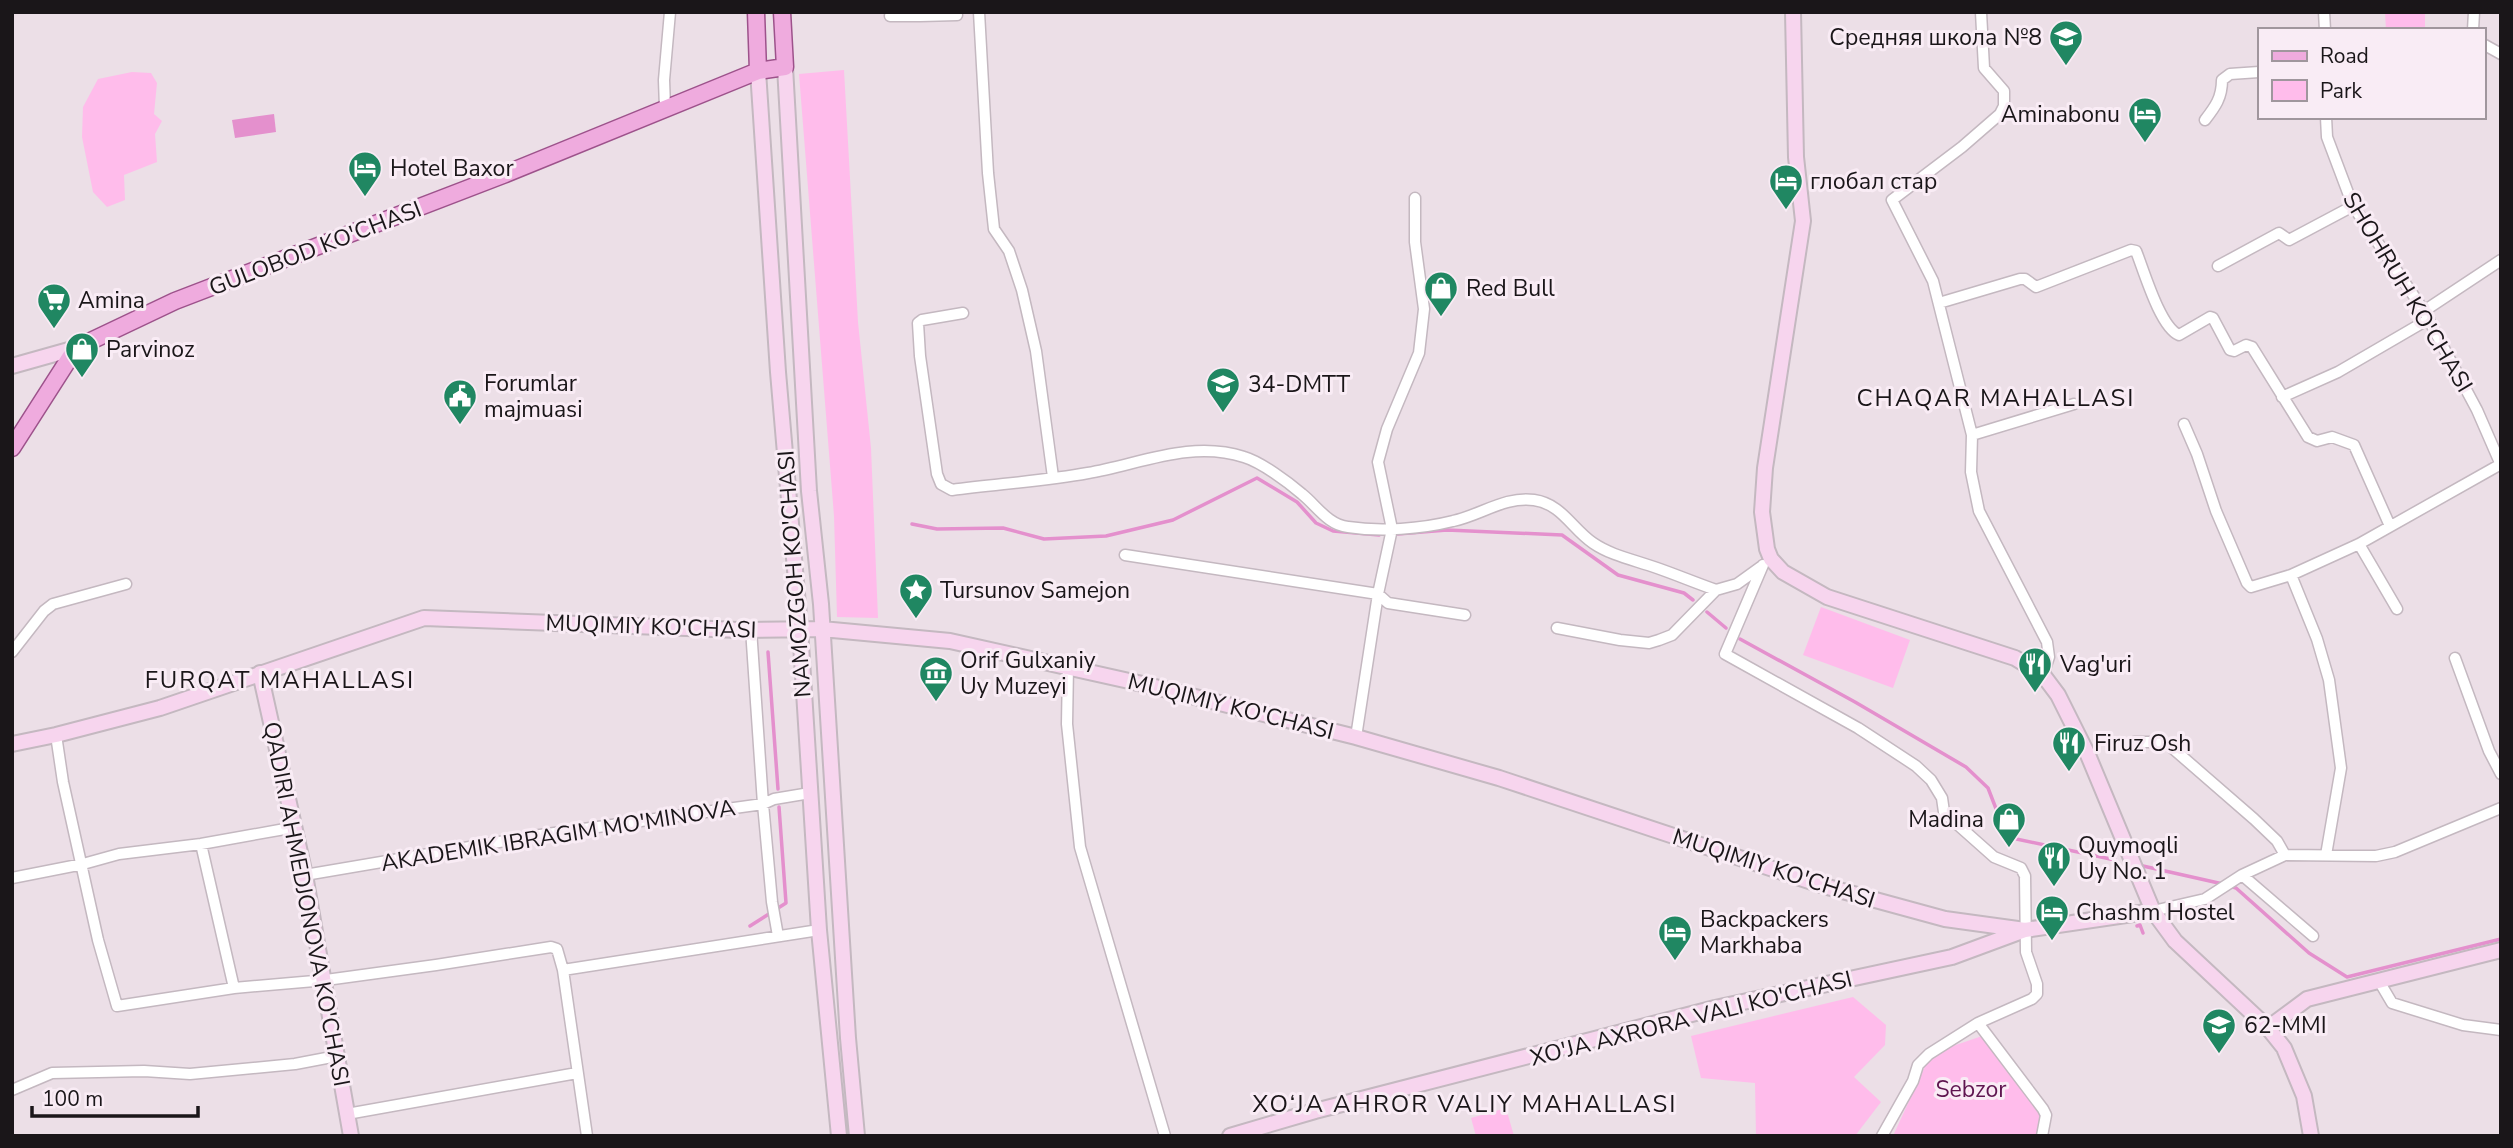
<svg xmlns="http://www.w3.org/2000/svg" width="2513" height="1148" viewBox="0 0 2513 1148" font-family="'Nunito Sans',sans-serif">
<style>
.green{fill:#ffbceb}
.water{fill:#e490cd}
.lines{fill:none;stroke-linecap:round;stroke-linejoin:round}
.stream{stroke:#e490cd;stroke-width:3.5}
.street-casing{stroke:#c4b8c0;stroke-width:13}
.secondary-casing{stroke:#c4b8c0;stroke-width:18}
.primary-casing{stroke:#9d528b;stroke-width:19}
.street{stroke:#fff;stroke-width:10}
.secondary{stroke:#f7d5ee;stroke-width:14}
.primary{stroke:#efabde;stroke-width:16}
.labels{text-anchor:middle;stroke-width:6;stroke-linejoin:round;paint-order:stroke}
.poi-label{font-size:23px;fill:#1a1619;stroke:#f9ecf5;text-anchor:start}
.street-label{font-size:23px;fill:#1a1619;stroke:#f9ecf5}
.park-label{font-size:23px;fill:#5f1550;stroke:#f9ecf5}
.neighbourhood-label{font-size:24px;letter-spacing:2px;fill:#1a1619;stroke:#f9ecf5}
</style>
<rect width="100%" height="100%" fill="#ecdfe7"/>
<path class="green" d="M 2385,12 L 2425,12 L 2425,30 L 2386,30 Z
M 844,70 L 858,322 L 871,448 L 878,618 L 837,617 L 834,516 L 799,74 Z
M 132,72 L 151,73 L 157,83 L 154,114 L 162,121 L 155,134 L 157,162 L 124,175 L 125,200 L 107,207 L 93,192 L 82,137 L 83,107 L 98,79 Z
M 1821,607 L 1910,640 L 1893,688 L 1803,655 Z
M 1853,997 L 1886,1025 L 1885,1045 L 1854,1077 L 1881,1102 L 1855,1136 L 1756,1136 L 1755,1083 L 1701,1078 L 1691,1036 Z
M 1988,1034 L 2046,1112 L 2039,1136 L 1893,1136 L 1927,1062 L 1950,1047 Z
M 1506,1108 L 1514,1136 L 1476,1136 L 1471,1118 Z"/>
<path class="water" d="M 274,114 L 276,132 L 235,138 L 232,120 Z"/>
<g class="lines">
<path class="stream" d="M 912,524 L 937,529 L 1003,528 L 1044,539 L 1106,536 L 1173,520 L 1257,478 L 1297,502 L 1316,523 L 1333,531 L 1379,535
M 1398,534 L 1447,530 L 1562,535 L 1618,575 L 1684,593 L 1693,600
M 1707,612 L 1726,628
M 1740,639 L 1855,702 L 1966,767 L 1988,788 L 2007,837 L 2115,860
M 768,652 L 778,789
M 2143,866 L 2223,884
M 2230,886 L 2236,888 L 2309,953 L 2347,977 L 2501,939
M 750,926 L 786,903 L 779,807
M 2137,926 L 2140,925 L 2143,933"/>
<g class="street-casing">
<path id="street" d="M 920,12 L 920,16 L 957,15
M 979,12 L 988,173 L 994,229 L 1009,251 L 1022,290 L 1036,351 L 1053,477
M 1981,12 L 1984,68 L 2004,91 L 2004,106 L 2000,114 L 1962,147 L 1892,200 L 1933,281 L 1972,435 L 1971,472 L 1979,511 L 2047,642 L 2049,657 L 2043,675
M 2324,12 L 2325,30
M 890,16 L 920,16
M 2473,30 L 2474,12
M 2483,44 L 2501,54
M 665,108 L 664,80 L 670,12
M 2326,117 L 2327,137 L 2353,206 L 2424,311 L 2477,410 L 2501,465
M 2205,120 C 2215,107 2222,98 2222,80 L 2230,74 L 2259,72
M 2218,266 L 2279,233 L 2289,240 L 2353,206
M 1939,303 L 2020,279 L 2025,279 L 2036,287 L 2131,250 L 2136,251 C 2144,271 2160,327 2179,335 L 2210,317 L 2213,318 L 2230,350 L 2234,351 L 2246,345 L 2252,347 L 2308,437 L 2317,441 L 2332,437 L 2354,445 L 2390,526
M 2424,311 L 2501,260
M 963,313 L 922,320 L 918,323 L 920,356 L 937,474 L 941,484 L 952,490 C 997,484 1044,481 1088,473 C 1140,464 1191,440 1244,457 C 1261,462 1288,482 1302,494 C 1317,506 1328,525 1348,527 C 1381,532 1421,529 1453,521 C 1481,515 1505,496 1534,500 C 1562,504 1572,529 1593,543 C 1612,556 1635,560 1657,568 C 1677,575 1696,583 1716,590
M 2282,397 L 2338,372 L 2429,319
M 2184,424 L 2197,454 L 2216,511 L 2247,583 L 2251,587 L 2291,575
M 1972,435 L 2074,404
M 2359,544 L 2397,609
M 1125,555 L 1378,594 L 1388,603 L 1465,615
M 1763,565 L 1725,654 L 1858,728 L 1916,766 L 1931,780 L 1942,798 L 1944,812 L 1949,817 L 1994,857 L 2021,868 L 2025,876 L 2026,952 L 2037,984 L 2037,994 L 2032,999 L 1978,1023 L 1929,1054 L 1918,1065 L 1913,1081 L 1882,1136
M 1557,628 L 1620,640 L 1649,643 L 1659,640 L 1672,635 L 1716,590 L 1737,584 L 1762,566
M 751,629 L 763,804 L 772,902 L 778,936
M 12,652 L 44,611 L 53,604 L 126,584
M 2455,658 L 2489,751 L 2501,774
M 1068,666 L 1067,724 L 1080,847 L 1165,1136
M 56,735 L 63,782 L 98,940 L 117,1006 L 234,988 L 326,980 L 436,965 L 551,947 L 557,949 L 563,970 L 819,930
M 1356,737 L 1378,594 L 1392,529 L 1378,462 L 1387,429 L 1419,353 L 1424,309 L 1415,242 L 1415,198
M 2134,742 L 2159,742 L 2170,746 L 2254,819 L 2277,841 L 2285,855
M 201,844 L 234,988
M 2326,855 L 2341,768 L 2329,680 L 2317,639 L 2291,575 L 2359,544 L 2501,464
M 305,875 L 540,835 L 763,804 L 774,799 L 810,793
M 2242,875 L 2313,936
M 12,878 L 83,864 L 119,854 L 201,844 L 296,827
M 2153,911 L 2205,899 L 2242,875 L 2285,855 L 2376,856 L 2395,852 L 2501,808
M 563,970 L 587,1136
M 2379,981 L 2392,1003 L 2463,1025 L 2501,1030
M 1978,1023 L 2043,1109 L 2046,1115 L 2042,1136
M 12,1090 L 52,1073 L 144,1071 L 190,1074 L 295,1064 L 337,1056
M 347,1114 L 577,1073"/>
</g>
<g class="secondary-casing">
<path id="secondary" d="M 1793,12 L 1796,157 L 1803,221 L 1765,468 L 1762,512 L 1767,549 L 1771,559 L 1783,572 L 1827,597 L 2015,658 L 2043,675 L 2058,695 L 2088,755 L 2153,911 L 2175,941 L 2268,1028 L 2284,1048 L 2304,1096 L 2311,1136
M 785,67 L 809,491 L 821,604 L 848,1038 L 857,1136
M 758,71 L 778,372 L 800,628 L 819,930 L 839,1136
M 12,366 L 76,348
M 260,673 L 305,875 L 351,1136
M 12,744 L 56,735 L 160,708 L 424,618 L 739,630 L 822,629 L 950,641 L 1147,685 L 1356,737 L 1499,778 L 1824,886 L 1945,919 L 2025,930
M 2268,1028 L 2307,999 L 2501,950
M 1230,1136 L 1315,1111 L 1715,1008 L 1952,957 L 2025,930 L 2153,911"/>
</g>
<g class="primary-casing">
<path id="primary" d="M 756,12 L 758,71
M 12,448 L 76,348 L 175,301 L 503,175 L 758,71 L 785,67 L 782,12"/>
</g>
<use href="#street" class="street"/>
<use href="#secondary" class="secondary"/>
<use href="#primary" class="primary"/>
</g>
<defs>
<g id="school-pin" transform="scale(1.75)"><path d="M0 17L-7.5 6A9.5 9.5 0 1 1 7.5 6Z" fill="#208762" stroke="#f9ecf5"/><path d="M0-5L7-2L0 1L-7-2ZM-4 1L0 2.5L4 1V4Q0 6-4 4Z" fill="#fff"/></g>
<g id="hotel-pin" transform="scale(1.75)"><path d="M0 17L-7.5 6A9.5 9.5 0 1 1 7.5 6Z" fill="#208762" stroke="#f9ecf5"/><path d="M-6-4.5h1.5V1H6V5H4.5V3h-9V5H-6ZM-4 0a1.8 1.8 0 1 1 3.6 0ZM.5 0V-2.5h3Q6-2.5 6 0Z" fill="#fff"/></g>
<g id="shop-pin" transform="scale(1.75)"><path d="M0 17L-7.5 6A9.5 9.5 0 1 1 7.5 6Z" fill="#208762" stroke="#f9ecf5"/><path d="M-5-2.5h2.3a2.7 3.5 0 0 1 5.4 0H5L5.5 6h-11ZM-1.5-2.5h3a1.5 2.3 0 0 0-3 0Z" fill="#fff"/></g>
<g id="supermarket-pin" transform="scale(1.75)"><path d="M0 17L-7.5 6A9.5 9.5 0 1 1 7.5 6Z" fill="#208762" stroke="#f9ecf5"/><path d="M-6-5.5h2.5l.6 2H6L4.5 2H-2.5L-4.4-4H-6ZM-1.5 3.2a1.3 1.3 0 1 0 .1 0ZM3 3.2a1.3 1.3 0 1 0 .1 0Z" fill="#fff"/></g>
<g id="civic-pin" transform="scale(1.75)"><path d="M0 17L-7.5 6A9.5 9.5 0 1 1 7.5 6Z" fill="#208762" stroke="#f9ecf5"/><path d="M-.6-6.5H3V-4.5H.6V-3L4-1V1h2V6H-6V1h2V-1L-.6-3ZM-1.2 2.5V6h2.4V2.5Z" fill="#fff"/></g>
<g id="sight-pin" transform="scale(1.75)"><path d="M0 17L-7.5 6A9.5 9.5 0 1 1 7.5 6Z" fill="#208762" stroke="#f9ecf5"/><path d="M0-6L1.8-2.2L6-1.7L2.9 1.2L3.7 5.4L0 3.3L-3.7 5.4L-2.9 1.2L-6-1.7L-1.8-2.2Z" fill="#fff"/></g>
<g id="restaurant-pin" transform="scale(1.75)"><path d="M0 17L-7.5 6A9.5 9.5 0 1 1 7.5 6Z" fill="#208762" stroke="#f9ecf5"/><path d="M-5-6h1v4h1v-4h1v4h1v-4h1v5L-1.5 .5V6h-2V.5L-5-1ZM5-6V6H3V1.5H1.5Q1.5-4 5-6Z" fill="#fff"/></g>
<g id="museum-pin" transform="scale(1.75)"><path d="M0 17L-7.5 6A9.5 9.5 0 1 1 7.5 6Z" fill="#208762" stroke="#f9ecf5"/><path d="M0-6L6-3V-2H-6V-3ZM-5-1h2V3h-2ZM-1-1h2V3h-2ZM3-1h2V3H3ZM-6 4H6V6H-6Z" fill="#fff"/></g>
</defs>
<g fill-rule="evenodd">
<use href="#school-pin" x="2066" y="37"/>
<use href="#hotel-pin" x="2145" y="114"/>
<use href="#hotel-pin" x="365" y="168"/>
<use href="#hotel-pin" x="1786" y="181"/>
<use href="#shop-pin" x="1441" y="288"/>
<use href="#supermarket-pin" x="54" y="300"/>
<use href="#shop-pin" x="82" y="349"/>
<use href="#school-pin" x="1223" y="384"/>
<use href="#civic-pin" x="460" y="396"/>
<use href="#sight-pin" x="916" y="590"/>
<use href="#restaurant-pin" x="2035" y="664"/>
<use href="#museum-pin" x="936" y="673"/>
<use href="#restaurant-pin" x="2069" y="743"/>
<use href="#shop-pin" x="2009" y="819"/>
<use href="#restaurant-pin" x="2054" y="858"/>
<use href="#hotel-pin" x="2052" y="912"/>
<use href="#hotel-pin" x="1675" y="932"/>
<use href="#school-pin" x="2219" y="1025"/>
</g>
<g class="labels">
<g class="poi-label">
<text x="2042" y="45" text-anchor="end">Средняя школа №8</text>
<text x="2120" y="122" text-anchor="end">Aminabonu</text>
<text x="390" y="176">Hotel Baxor</text>
<text x="1810" y="189">глобал стар</text>
<text x="1466" y="296">Red Bull</text>
<text x="78" y="308">Amina</text>
<text x="106" y="357">Parvinoz</text>
<text x="484" y="391">Forumlar<tspan x="484" dy="26">majmuasi</tspan></text>
<text x="1248" y="392">34-DMTT</text>
<text x="940" y="598">Tursunov Samejon</text>
<text x="960" y="668">Orif Gulxaniy<tspan x="960" dy="26">Uy Muzeyi</tspan></text>
<text x="2060" y="672">Vag'uri</text>
<text x="2094" y="751">Firuz Osh</text>
<text x="1984" y="827" text-anchor="end">Madina</text>
<text x="2078" y="853">Quymoqli<tspan x="2078" dy="26">Uy No. 1</tspan></text>
<text x="2076" y="920">Chashm Hostel</text>
<text x="1700" y="927">Backpackers<tspan x="1700" dy="26">Markhaba</tspan></text>
<text x="2244" y="1033">62-MMI</text>
</g>
<g class="street-label">
<text transform="translate(315 248) rotate(-21)" y="8">GULOBOD KO'CHASI</text>
<text transform="translate(2408 292) rotate(59)" y="8">SHOHRUH KO'CHASI</text>
<text transform="translate(794 574) rotate(-94)" y="8">NAMOZGOH KO'CHASI</text>
<text transform="translate(651 626) rotate(2)" y="8">MUQIMIY KO'CHASI</text>
<text transform="translate(1231 706) rotate(14)" y="8">MUQIMIY KO'CHASI</text>
<text transform="translate(558 835) rotate(-9)" y="8">AKADEMIK IBRAGIM MO'MINOVA</text>
<text transform="translate(1774 868) rotate(18)" y="8">MUQIMIY KO'CHASI</text>
<text transform="translate(307 904) rotate(79)" y="8">QADIRI AHMEDJONOVA KO'CHASI</text>
<text transform="translate(1691 1018) rotate(-14)" y="8">XO'JA AXRORA VALI KO'CHASI</text>
</g>
<g class="park-label">
<text x="1971" y="1097">Sebzor</text>
</g>
<g class="neighbourhood-label">
<text x="1996" y="406">CHAQAR MAHALLASI</text>
<text x="280" y="688">FURQAT MAHALLASI</text>
<text x="1465" y="1112">XO‘JA AHROR VALIY MAHALLASI</text>
</g>
</g>
<rect width="2513" height="1148" fill="none" stroke="#1a1619" stroke-width="28"/>
<rect x="2258" y="28" width="228" height="91" fill="#f9ecf5" stroke="#a0969d" stroke-width="2"/>
<rect x="2272" y="51" width="35" height="10" fill="#efabde" stroke="#a0969d" stroke-width="2"/>
<text x="2320" y="63" font-size="21" fill="#1a1619">Road</text>
<rect x="2272" y="80" width="35" height="21" fill="#ffbceb" stroke="#a0969d" stroke-width="2"/>
<text x="2320" y="98" font-size="21" fill="#1a1619">Park</text>
<path d="M32 1106v10h166v-10" fill="none" stroke="#1a1619" stroke-width="3.5"/>
<text x="42" y="1106" font-size="21" fill="#1a1619" stroke="#f9ecf5" stroke-width="5" paint-order="stroke">100 m</text>
</svg>
